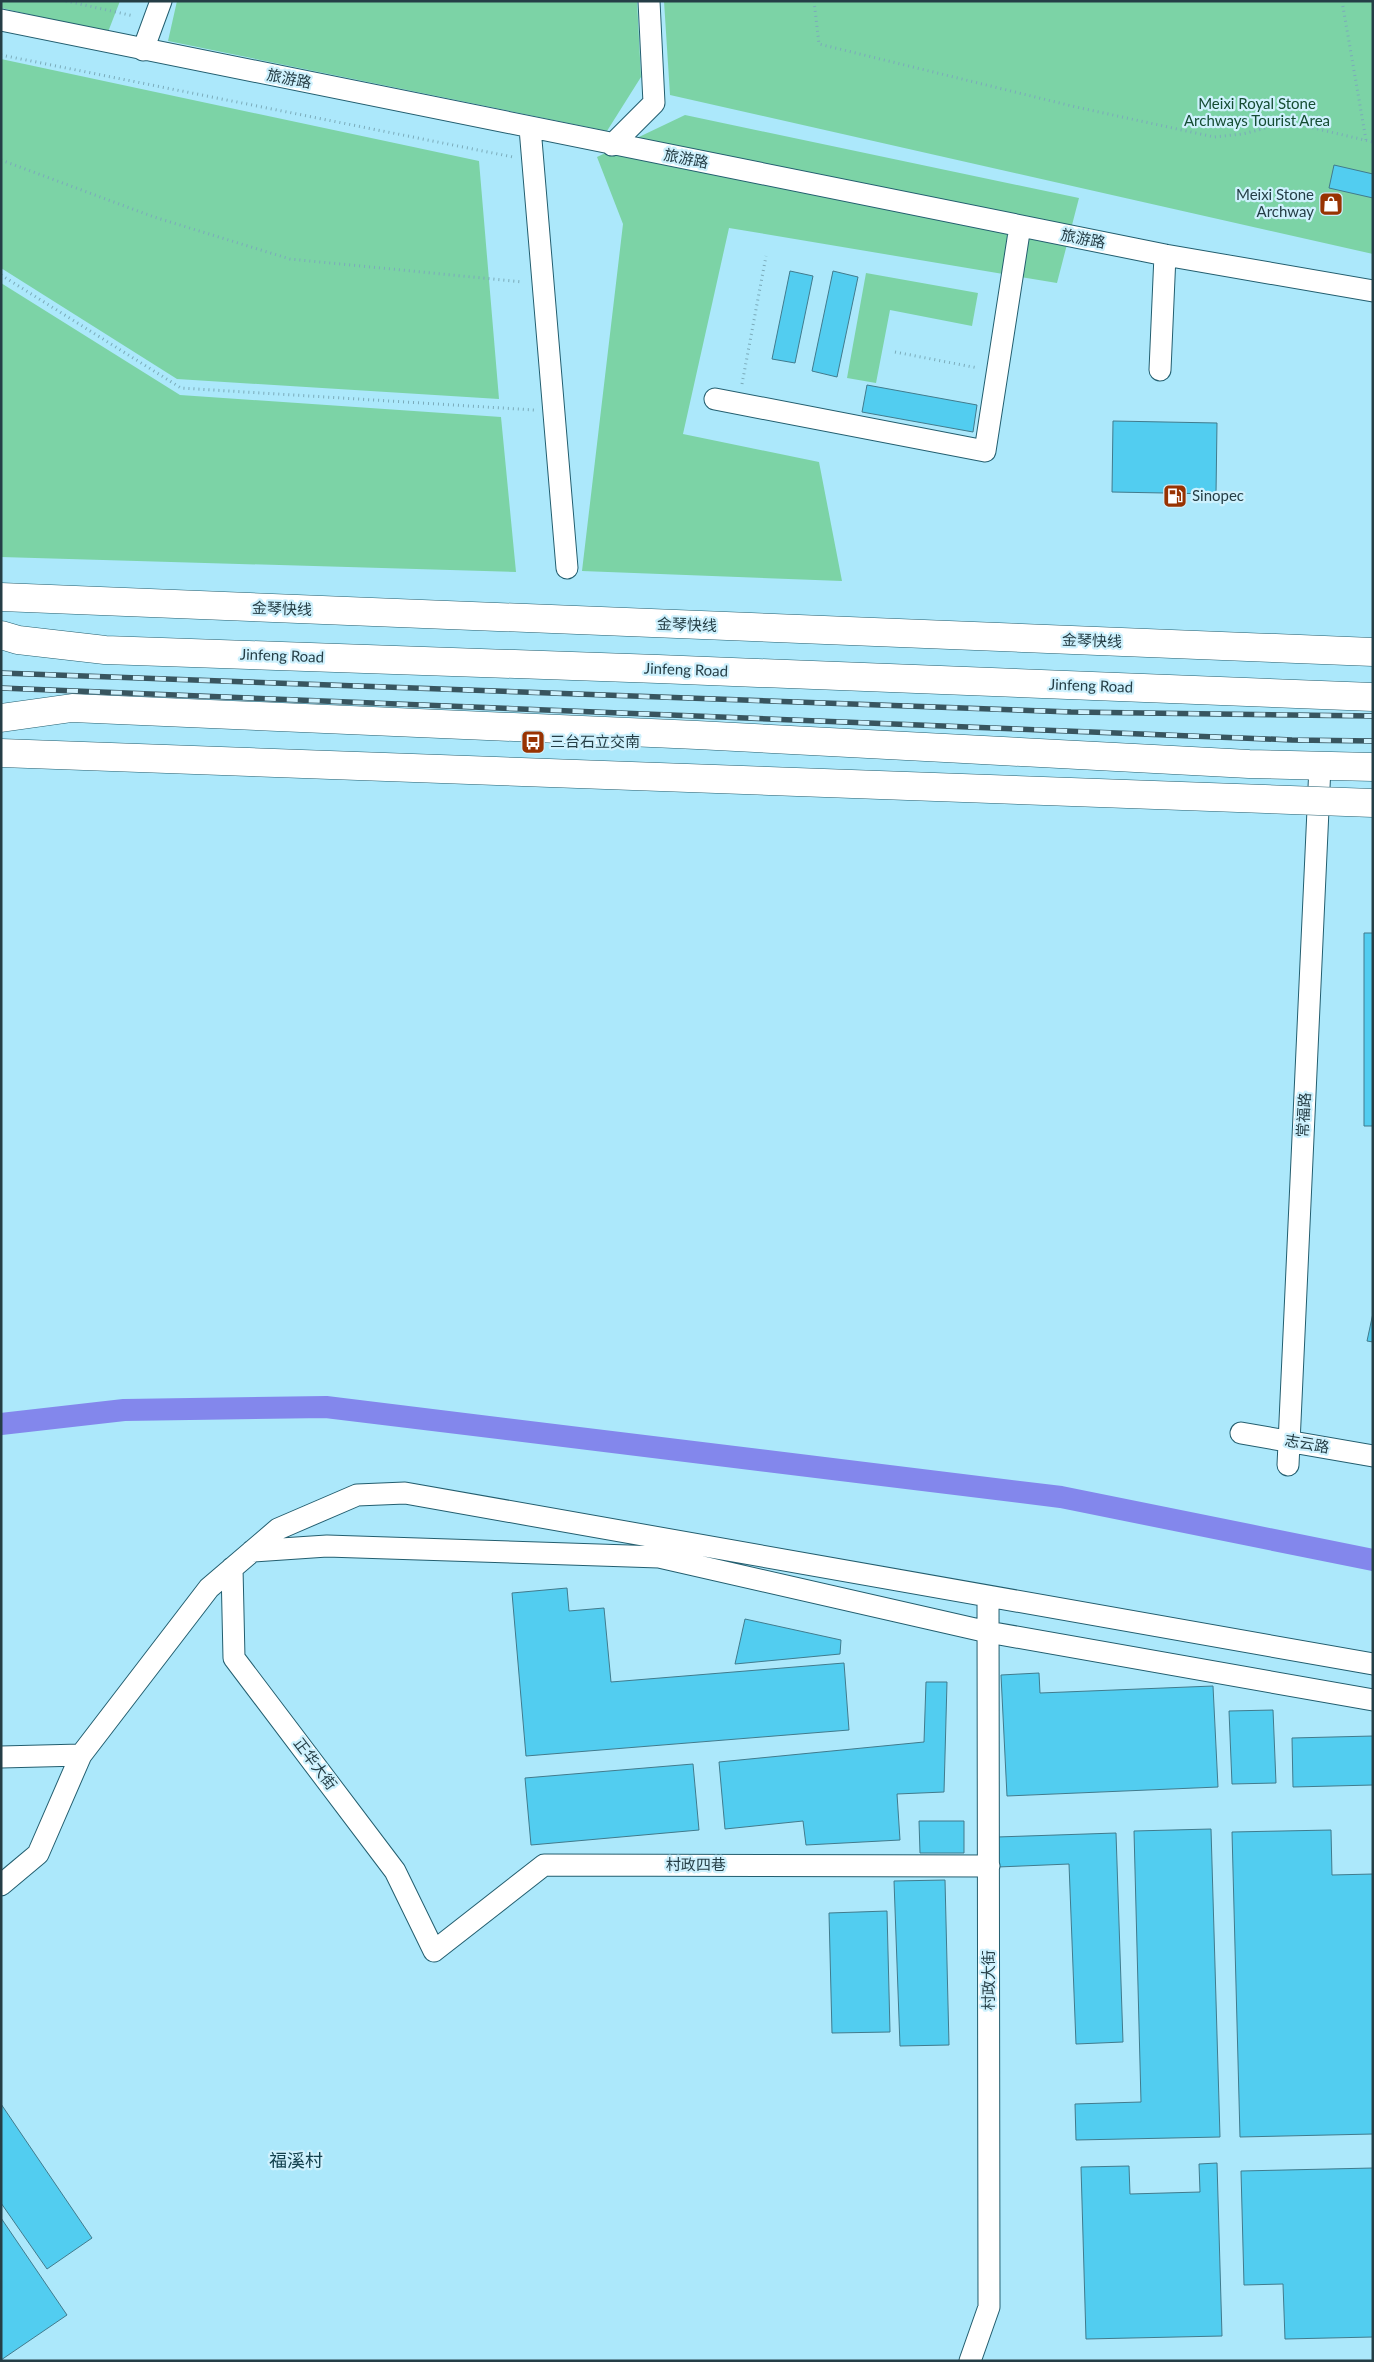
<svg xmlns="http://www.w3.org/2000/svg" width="1374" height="2362" viewBox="0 0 1374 2362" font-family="Lato,'Noto Sans SC',sans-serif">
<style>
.green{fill:#7cd3a6}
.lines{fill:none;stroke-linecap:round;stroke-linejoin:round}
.canal{stroke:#8387ec;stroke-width:22}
.building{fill:#52cdf0;stroke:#417b8d}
.minor-casing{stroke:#235e6f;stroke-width:23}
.major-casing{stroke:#235e6f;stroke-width:29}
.highway-casing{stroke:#235e6f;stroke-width:29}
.path{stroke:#7babba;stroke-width:3;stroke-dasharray:1 4;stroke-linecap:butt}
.minor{stroke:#fff;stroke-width:21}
.major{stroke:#fff;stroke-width:28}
.highway{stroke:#fff;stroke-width:28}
.rail-casing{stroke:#38555f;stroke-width:5.5}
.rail{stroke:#cef1fd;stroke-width:4;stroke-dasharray:11;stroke-linecap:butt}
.highway-bridge-casing{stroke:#235e6f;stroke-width:29;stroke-linecap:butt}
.highway-bridge{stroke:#fff;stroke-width:28}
.labels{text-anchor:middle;stroke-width:4.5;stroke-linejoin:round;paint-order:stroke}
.street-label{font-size:15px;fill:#253e46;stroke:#cef1fd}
.park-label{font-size:15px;fill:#154c33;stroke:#cef1fd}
.poi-label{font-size:15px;fill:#253e46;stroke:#cef1fd;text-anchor:start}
.quarter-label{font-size:18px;fill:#12404d;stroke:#cef1fd}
</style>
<rect width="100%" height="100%" fill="#ace8fb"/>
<path class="green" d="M 1,1 L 120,1 L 108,32 L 1,8 Z
M 177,1 L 637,1 L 641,77 L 607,131 L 168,41 Z
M 664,1 L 1373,1 L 1373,254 L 670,95 Z
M 1,59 L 479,161 L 499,399 L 177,379 L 1,268 Z
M 685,115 L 1079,198 L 1057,283 L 729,228 L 683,434 L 819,462 L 842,581 L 582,571 L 623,224 L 597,157 Z
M 866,273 L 978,293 L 972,326 L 890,310 L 876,383 L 847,378 Z
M 1,283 L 180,395 L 501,417 L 516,572 L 1,557 Z"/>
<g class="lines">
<path class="canal" d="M 1,1424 L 124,1410 L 326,1407 L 1061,1497 L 1373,1560"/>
</g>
<path class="building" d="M 1334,165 L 1373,174 L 1373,198 L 1329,188 Z
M 790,271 L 813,276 L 795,363 L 772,359 Z
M 833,271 L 858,277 L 837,377 L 812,371 Z
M 867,385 L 977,405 L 973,432 L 862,412 Z
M 1113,421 L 1217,423 L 1216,494 L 1112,492 Z
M 1364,933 L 1373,933 L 1373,1126 L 1364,1126 Z
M 1373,1313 L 1373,1342 L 1367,1341 Z
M 567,1588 L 569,1611 L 604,1608 L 611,1682 L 844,1663 L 849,1730 L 526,1756 L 512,1593 Z
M 745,1619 L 841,1640 L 840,1654 L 735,1664 Z
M 1039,1673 L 1040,1693 L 1213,1686 L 1218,1787 L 1007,1796 L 1001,1675 Z
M 926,1682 L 947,1682 L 944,1792 L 897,1794 L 900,1840 L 806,1845 L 803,1821 L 725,1829 L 719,1762 L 924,1742 Z
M 1273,1710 L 1276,1783 L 1232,1784 L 1229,1711 Z
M 1373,1736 L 1373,1785 L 1293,1787 L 1292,1738 Z
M 693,1764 L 699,1830 L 531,1845 L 525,1778 Z
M 919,1821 L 964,1821 L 964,1853 L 920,1853 Z
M 1211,1829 L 1220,2137 L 1076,2140 L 1075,2104 L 1141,2102 L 1134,1831 Z
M 1331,1830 L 1332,1875 L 1373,1874 L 1373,2134 L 1240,2137 L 1232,1832 Z
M 1116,1833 L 1123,2042 L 1076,2044 L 1069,1864 L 998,1867 L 997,1837 Z
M 945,1880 L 949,2045 L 900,2046 L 894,1881 Z
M 887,1911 L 890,2032 L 832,2033 L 829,1913 Z
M 1,2104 L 92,2238 L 47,2269 L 1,2203 Z
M 1217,2163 L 1222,2336 L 1086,2339 L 1081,2167 L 1129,2166 L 1130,2194 L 1200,2192 L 1199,2164 Z
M 1373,2168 L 1373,2337 L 1285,2339 L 1283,2284 L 1244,2285 L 1241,2171 Z
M 1,2218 L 67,2315 L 1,2360 Z"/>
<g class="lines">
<g class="minor-casing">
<path id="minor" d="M 1,20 L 1165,255 L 1373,291
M 143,50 L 161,1
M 530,128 L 567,568
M 612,145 L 654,103 L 649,1
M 1160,370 L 1165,255
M 715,399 L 985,451 L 1020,226
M 1241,1433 L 1373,1456
M 1288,1465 L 1320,766
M 252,1551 L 327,1546 L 659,1557 L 988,1632 L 1373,1700
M 232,1568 L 234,1658 L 395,1871 L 434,1951 L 544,1865 L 989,1866
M 1,1757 L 81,1755
M 1,1885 L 38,1854 L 81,1755 L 209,1588 L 278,1529 L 357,1495 L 405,1493 L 1373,1664
M 970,2361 L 989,2307 L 988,1597"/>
</g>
<g class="major-casing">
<path id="major" d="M 1,635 L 18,640 L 105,650 L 658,669 L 1373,697
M 1,718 L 72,708 L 697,735 L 1249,764 L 1373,767"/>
</g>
<g class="highway-casing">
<path id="highway" d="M 1,597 L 1373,652"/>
</g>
<path class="path" d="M 66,1 L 134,16
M 814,1 L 819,44 L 1076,107 L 1214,137 L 1243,134 L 1288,122 L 1373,142
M 1342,1 L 1366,140
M 1,55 L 513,157
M 1,160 L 154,217 L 290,259 L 523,282
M 1,275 L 181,388 L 534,410
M 895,352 L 978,368
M 742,384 L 766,256"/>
<use href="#minor" class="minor"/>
<use href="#major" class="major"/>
<use href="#highway" class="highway"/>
<g class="rail-casing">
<path id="rail" d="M 1,673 L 1071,712 L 1373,716
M 1,688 L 1292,740 L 1373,741"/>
</g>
<use href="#rail" class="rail"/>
<g class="highway-bridge-casing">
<path id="highway-bridge" d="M 1,753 L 1373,803"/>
</g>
<use href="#highway-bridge" class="highway-bridge"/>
</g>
<defs>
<g id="shop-square" transform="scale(1.25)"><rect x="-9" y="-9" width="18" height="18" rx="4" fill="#983302" stroke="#cef1fd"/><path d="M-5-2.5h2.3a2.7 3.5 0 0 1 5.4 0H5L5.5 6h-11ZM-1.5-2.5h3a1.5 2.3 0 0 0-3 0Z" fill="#fff"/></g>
<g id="fuel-square" transform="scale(1.25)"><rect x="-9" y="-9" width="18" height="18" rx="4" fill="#983302" stroke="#cef1fd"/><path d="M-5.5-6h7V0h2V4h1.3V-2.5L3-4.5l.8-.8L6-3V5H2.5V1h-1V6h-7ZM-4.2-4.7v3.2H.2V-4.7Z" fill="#fff"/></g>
<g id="bus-square" transform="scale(1.25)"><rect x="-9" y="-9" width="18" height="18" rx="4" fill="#983302" stroke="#cef1fd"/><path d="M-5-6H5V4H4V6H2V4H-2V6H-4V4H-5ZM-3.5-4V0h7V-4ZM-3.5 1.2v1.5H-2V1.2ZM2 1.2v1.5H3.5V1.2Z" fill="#fff"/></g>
</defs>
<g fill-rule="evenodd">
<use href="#shop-square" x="1331" y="204"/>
<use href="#fuel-square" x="1175" y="496"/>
<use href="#bus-square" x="533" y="742"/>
</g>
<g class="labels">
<g class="street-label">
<text transform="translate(289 79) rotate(11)" y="5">旅游路</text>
<text transform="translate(686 159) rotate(11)" y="5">旅游路</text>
<text transform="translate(1083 239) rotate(11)" y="5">旅游路</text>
<text transform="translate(282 609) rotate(2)" y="5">金琴快线</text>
<text transform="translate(687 625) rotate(2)" y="5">金琴快线</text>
<text transform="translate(1092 641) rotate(2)" y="5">金琴快线</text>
<text transform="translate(282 656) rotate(2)" y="5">Jinfeng Road</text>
<text transform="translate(686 670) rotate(2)" y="5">Jinfeng Road</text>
<text transform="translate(1091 686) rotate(2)" y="5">Jinfeng Road</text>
<text transform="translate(1304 1115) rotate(-87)" y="5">常福路</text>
<text transform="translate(1307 1444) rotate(10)" y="5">志云路</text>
<text transform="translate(315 1764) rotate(53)" y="5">正华大街</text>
<text x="696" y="1870">村政四巷</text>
<text transform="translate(989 1980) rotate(-90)" y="5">村政大街</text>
</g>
<g class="park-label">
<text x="1257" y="109">Meixi Royal Stone<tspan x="1257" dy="17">Archways Tourist Area</tspan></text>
</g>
<g class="poi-label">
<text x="1314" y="200" text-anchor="end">Meixi Stone<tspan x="1314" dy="17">Archway</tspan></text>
<text x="1192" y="501">Sinopec</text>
<text x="550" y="747">三台石立交南</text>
</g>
<g class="quarter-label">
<text x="296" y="2167">福溪村</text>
</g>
</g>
<rect width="1374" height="2362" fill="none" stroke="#253e46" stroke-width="5"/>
</svg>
